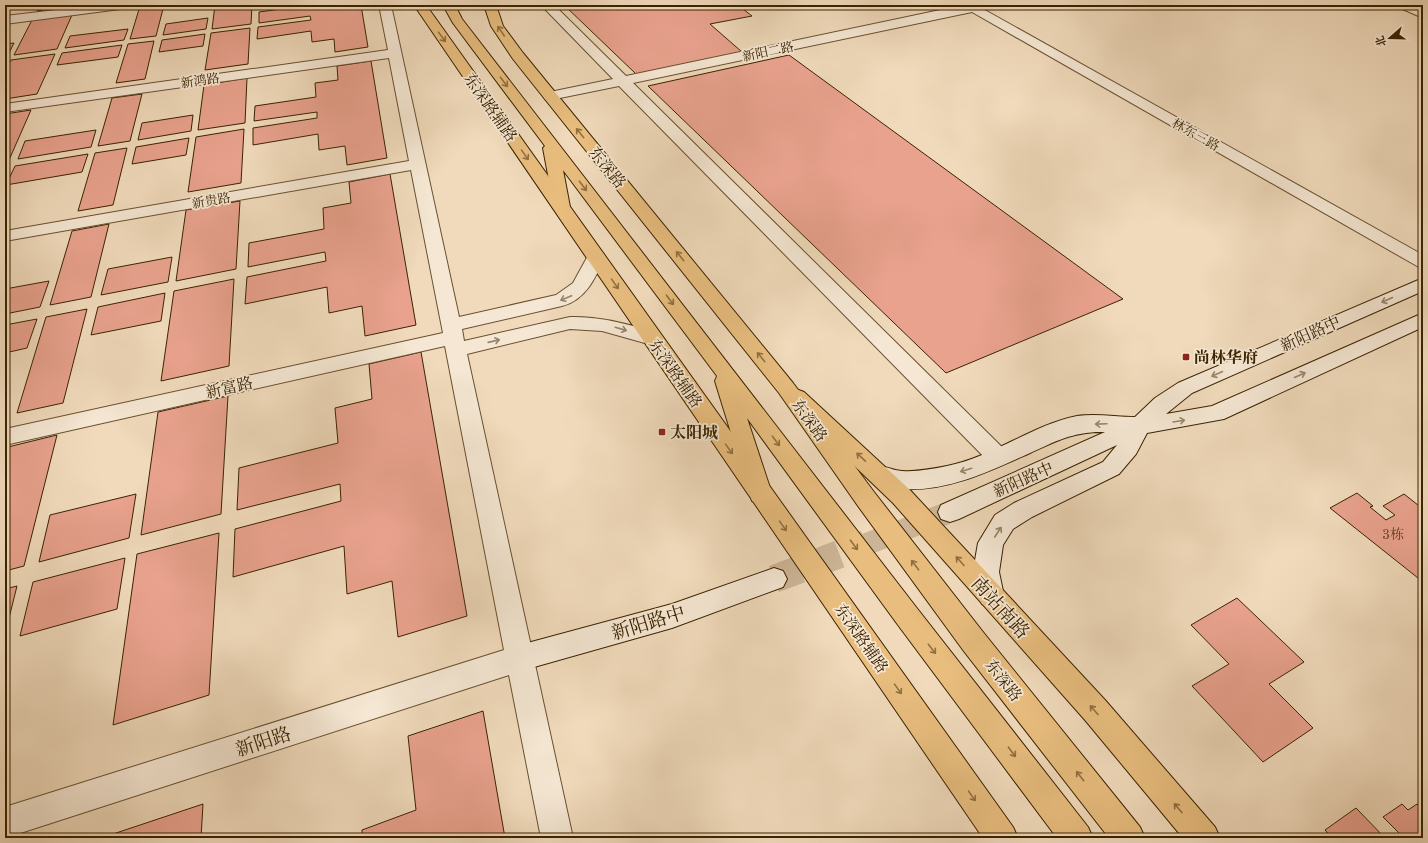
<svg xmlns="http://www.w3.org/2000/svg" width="1428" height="843" viewBox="0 0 1428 843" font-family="'Old Standard TT','Noto Serif SC',serif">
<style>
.building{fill:#e9a28e;stroke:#3a2300}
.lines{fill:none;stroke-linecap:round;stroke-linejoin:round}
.secondary-tunnel-far1{stroke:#ccb596;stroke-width:22;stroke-dasharray:22 11;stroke-linecap:butt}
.secondary-tunnel{stroke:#ccb596;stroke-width:28;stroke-dasharray:28 14;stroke-linecap:butt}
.street-casing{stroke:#68512f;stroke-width:2}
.secondary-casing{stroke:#3a2300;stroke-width:2}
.primary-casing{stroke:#3a2300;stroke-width:2}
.highway-casing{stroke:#3a2300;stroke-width:2}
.street{fill:#f5e7d3;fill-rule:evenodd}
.secondary{fill:#f5e7d3;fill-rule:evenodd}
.primary{fill:#e8bd7e;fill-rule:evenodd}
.highway{fill:#e8bd7e;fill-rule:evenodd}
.oneway{stroke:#91703f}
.oneway2{stroke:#98856a}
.poi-dot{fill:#8f2418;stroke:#f5e7d3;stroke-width:1.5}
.labels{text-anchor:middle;stroke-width:3.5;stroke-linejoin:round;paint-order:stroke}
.far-street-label{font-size:13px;fill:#3a2300;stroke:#f5e7d3}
.number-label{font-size:14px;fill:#664324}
.street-label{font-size:16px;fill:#3a2300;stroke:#f5e7d3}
.poi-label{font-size:16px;font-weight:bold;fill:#3a2300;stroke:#f5e7d3;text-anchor:start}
.near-street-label{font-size:19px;fill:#3a2300;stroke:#f5e7d3}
</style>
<rect width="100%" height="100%" fill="#f0dabb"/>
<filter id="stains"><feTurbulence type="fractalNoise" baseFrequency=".005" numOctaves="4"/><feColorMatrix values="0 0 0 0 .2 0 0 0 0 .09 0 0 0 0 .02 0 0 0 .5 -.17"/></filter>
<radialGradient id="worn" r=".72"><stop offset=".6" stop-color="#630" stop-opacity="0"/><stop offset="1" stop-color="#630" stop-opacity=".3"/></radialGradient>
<path class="building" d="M 40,5 L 77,5 L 37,11 Z
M 151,5 L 164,5 L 156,36 L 130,39 L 140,6 Z
M 215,5 L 252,5 L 251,24 L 212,29 Z
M 310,5 L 361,5 L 368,47 L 335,52 L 334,39 L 312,42 L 311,31 L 257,39 L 258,27 L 311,20 L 310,16 L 259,23 L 259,12 Z
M 564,5 L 738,5 L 752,16 L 710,24 L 742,52 L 636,74 Z
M 72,15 L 57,49 L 14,55 L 32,20 Z
M 208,18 L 206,29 L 163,35 L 166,24 Z
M 250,28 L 248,64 L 205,70 L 211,33 Z
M 128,29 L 124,40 L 65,48 L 70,36 Z
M 205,34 L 203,46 L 159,52 L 162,40 Z
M 154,41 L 145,79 L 116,83 L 128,44 Z
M 14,43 L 8,55 L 5,56 L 5,44 Z
M 122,45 L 118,57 L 57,65 L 62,53 Z
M 55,54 L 37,94 L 5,99 L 5,72 L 11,60 Z
M 789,55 L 1123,299 L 946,373 L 648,86 Z
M 371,61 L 387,158 L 347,165 L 345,146 L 319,150 L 318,134 L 253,145 L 253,128 L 317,118 L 317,112 L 254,121 L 255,106 L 316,97 L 315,83 L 338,80 L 337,66 Z
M 247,78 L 245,123 L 198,130 L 204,85 Z
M 142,94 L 130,141 L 98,146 L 112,98 Z
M 31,110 L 9,160 L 5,161 L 5,114 Z
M 193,115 L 191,131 L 138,140 L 142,123 Z
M 244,129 L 241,183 L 188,192 L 196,137 Z
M 96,130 L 91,147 L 18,159 L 25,141 Z
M 189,138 L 186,155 L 132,164 L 136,147 Z
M 127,148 L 113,205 L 78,211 L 95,153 Z
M 88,154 L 82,172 L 6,185 L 15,166 Z
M 390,174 L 416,325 L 365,336 L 362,306 L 329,313 L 327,287 L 245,304 L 247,277 L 326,261 L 325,252 L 248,267 L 249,243 L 324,229 L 323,208 L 351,203 L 349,182 Z
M 240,201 L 236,269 L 176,281 L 186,210 Z
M 109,224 L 91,297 L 50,305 L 72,231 Z
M 172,257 L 168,282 L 101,295 L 108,269 Z
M 234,279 L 229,366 L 161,381 L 174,291 Z
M 49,281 L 40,307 L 5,314 L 5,289 Z
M 165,293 L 161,321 L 91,335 L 98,307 Z
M 87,309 L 63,403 L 17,413 L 46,317 Z
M 37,319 L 27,348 L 5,353 L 5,325 Z
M 421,352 L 467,616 L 398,637 L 392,581 L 347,594 L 344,546 L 233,577 L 235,529 L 341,501 L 340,484 L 237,510 L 239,468 L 338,443 L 335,408 L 372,399 L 369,364 Z
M 228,396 L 221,514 L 141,535 L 158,412 Z
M 57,435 L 24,566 L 5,571 L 5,455 L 8,447 Z
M 1357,493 L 1373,506 L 1370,507 L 1386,520 L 1395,515 L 1383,506 L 1404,494 L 1423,509 L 1423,582 L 1330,508 Z
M 136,494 L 129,538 L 39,562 L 50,515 Z
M 219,533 L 209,695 L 113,725 L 137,554 Z
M 125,558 L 117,609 L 20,636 L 33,582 Z
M 17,586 L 5,634 L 5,589 Z
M 1237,598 L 1304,662 L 1269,684 L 1313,728 L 1263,762 L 1192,686 L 1229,664 L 1191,625 Z
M 483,711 L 505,838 L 362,838 L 362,830 L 416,810 L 408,736 Z
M 203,804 L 201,838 L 101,838 Z
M 1402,804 L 1408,810 L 1417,804 L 1423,810 L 1423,838 L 1404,838 L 1383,817 Z
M 1356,808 L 1385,838 L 1332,838 L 1325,830 Z"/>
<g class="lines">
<path class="secondary-tunnel-far1" d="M 864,545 L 950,512"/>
<path class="secondary-tunnel" d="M 774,579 L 866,544"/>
<g class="street-casing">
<path id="street" d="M 99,5 L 134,5 L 128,8 L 5,24 L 5,16 Z
M 379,5 L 391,5 L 459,317 L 556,295 L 573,283 L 590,252 L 596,251 L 602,252 L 605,256 C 596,277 586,300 562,306 L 462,329 L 464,341 L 570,317 C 601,316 630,325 659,333 L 662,338 L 659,343 L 652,345 L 602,331 L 570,329 L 467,354 L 573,838 L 541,838 L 509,675 L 5,838 L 5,807 L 504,650 L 445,346 L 5,445 L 5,429 L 443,333 L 411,170 L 5,241 L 5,231 L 409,161 L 389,58 L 5,112 L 5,104 L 388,50 Z
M 541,5 L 554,5 L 626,76 L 964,5 L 992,5 L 990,7 L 983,9 L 1423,255 L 1423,267 L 1417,266 L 972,12 L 633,83 L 1006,451 L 1009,457 L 1006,463 L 998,466 L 990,463 L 619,86 L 550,100 L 545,99 L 543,96 L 545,93 L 613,79 Z
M 1396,5 L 1412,5 L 1423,10 L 1423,18 L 1398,7 Z"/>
</g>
<g class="secondary-casing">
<path id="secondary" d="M 1423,278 L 1423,291 L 1192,393 L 1166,414 L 1212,406 L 1423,313 L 1423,327 L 1224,419 L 1147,433 L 1136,454 L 1119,474 L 1032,517 L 1013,529 L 1003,545 L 999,572 L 1004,596 L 1000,604 L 991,608 L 982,604 L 978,596 L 973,572 L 978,543 L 995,515 L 1014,503 L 1103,462 L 1117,445 L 959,519 L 950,522 L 941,519 L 938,512 L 941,505 L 1105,432 C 1075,431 1056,441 1030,453 C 990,471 947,492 902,489 C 891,489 880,484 870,480 L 866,474 L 870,468 C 883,463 889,470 902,471 C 917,472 932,469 947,466 C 993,457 1032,425 1077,416 C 1096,413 1116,417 1135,417 L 1155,398 L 1178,383 Z
M 774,568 L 783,571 L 787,579 L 783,587 L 672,628 L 520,671 L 510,667 L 506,658 L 510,649 L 520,645 L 672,604 Z"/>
</g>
<g class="primary-casing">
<path id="primary" d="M 414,5 L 426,5 L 1013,827 L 1018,838 L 983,838 Z
M 796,389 L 804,392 L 909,489 L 1105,700 L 1215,827 L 1220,838 L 1183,838 L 1085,720 L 893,503 L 788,402 L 785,397 L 788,392 Z"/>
</g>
<g class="highway-casing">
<path id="highway" d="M 443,5 L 455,5 L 462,19 L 916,607 L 1088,827 L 1093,838 L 1057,838 L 898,625 L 747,418 L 772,494 L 768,501 L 760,504 L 752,501 L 715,381 L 717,376 L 563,170 L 570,207 L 568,211 L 562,212 L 556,211 L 554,207 L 543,148 L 545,146 L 453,23 Z
M 484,5 L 496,5 L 503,26 L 523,53 L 793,383 L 874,492 L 983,632 L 1140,827 L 1145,838 L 1109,838 L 963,650 L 858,506 L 779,393 L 513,59 L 491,26 Z"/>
</g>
<use href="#street" class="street"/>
<use href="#secondary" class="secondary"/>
<use href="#primary" class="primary"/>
<use href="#highway" class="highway"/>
</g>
<defs><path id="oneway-shaft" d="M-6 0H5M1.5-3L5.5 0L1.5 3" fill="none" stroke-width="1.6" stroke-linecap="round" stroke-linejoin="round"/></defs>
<g class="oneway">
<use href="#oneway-shaft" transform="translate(501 31) rotate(-124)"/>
<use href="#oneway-shaft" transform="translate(442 37) rotate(54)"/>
<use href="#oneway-shaft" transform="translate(504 82) rotate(53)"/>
<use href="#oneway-shaft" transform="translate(580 133) rotate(-129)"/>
<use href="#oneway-shaft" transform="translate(525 155) rotate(55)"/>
<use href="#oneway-shaft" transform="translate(583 186) rotate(53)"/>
<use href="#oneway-shaft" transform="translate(680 256) rotate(-129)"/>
<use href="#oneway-shaft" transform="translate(615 284) rotate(55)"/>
<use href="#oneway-shaft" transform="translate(670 300) rotate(53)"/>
<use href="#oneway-shaft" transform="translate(761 357) rotate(-129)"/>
<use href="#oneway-shaft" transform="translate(776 441) rotate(53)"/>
<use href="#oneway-shaft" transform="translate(729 449) rotate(55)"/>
<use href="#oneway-shaft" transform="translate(861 457) rotate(-137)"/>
<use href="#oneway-shaft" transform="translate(783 526) rotate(55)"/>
<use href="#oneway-shaft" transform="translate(854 545) rotate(53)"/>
<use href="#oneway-shaft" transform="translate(960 561) rotate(-132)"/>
<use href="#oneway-shaft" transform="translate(915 565) rotate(-127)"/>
<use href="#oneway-shaft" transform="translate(932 649) rotate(52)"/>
<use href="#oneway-shaft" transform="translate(898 689) rotate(55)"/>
<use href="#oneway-shaft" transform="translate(1094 710) rotate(-131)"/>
<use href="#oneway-shaft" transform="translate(1012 752) rotate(53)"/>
<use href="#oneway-shaft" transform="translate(1080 776) rotate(-128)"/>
<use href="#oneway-shaft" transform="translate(972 796) rotate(55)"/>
<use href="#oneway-shaft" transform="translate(1178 808) rotate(-131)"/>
</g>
<g class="oneway2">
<use href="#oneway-shaft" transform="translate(566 298) rotate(157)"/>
<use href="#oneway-shaft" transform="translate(1387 300) rotate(156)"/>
<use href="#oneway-shaft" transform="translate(621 329) rotate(16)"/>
<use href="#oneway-shaft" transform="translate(494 341) rotate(-13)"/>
<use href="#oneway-shaft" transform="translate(1217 374) rotate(156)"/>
<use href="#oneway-shaft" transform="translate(1300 375) rotate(-24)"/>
<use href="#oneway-shaft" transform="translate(1179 421) rotate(-9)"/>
<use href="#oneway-shaft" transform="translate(1101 424) rotate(178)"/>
<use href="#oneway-shaft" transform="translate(966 470) rotate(163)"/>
<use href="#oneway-shaft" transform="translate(998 532) rotate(-57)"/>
</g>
<g class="poi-dot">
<rect x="1182" y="353" width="8" height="8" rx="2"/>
<rect x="658" y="428" width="8" height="8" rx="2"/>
</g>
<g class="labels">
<g class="far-street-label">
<text transform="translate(768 51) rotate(-12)" y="5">新阳二路</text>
<text transform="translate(200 80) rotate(-8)" y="5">新鸿路</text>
<text transform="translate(1196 134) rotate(29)" y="5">林东三路</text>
<text transform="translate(211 200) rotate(-10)" y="5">新贵路</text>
</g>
<g class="number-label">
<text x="1393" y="539">3栋</text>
</g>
<g class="street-label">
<text transform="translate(491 107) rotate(55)" y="6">东深路辅路</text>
<text transform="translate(608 167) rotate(51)" y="6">东深路</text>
<text transform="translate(1310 333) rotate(-24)" y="6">新阳路中</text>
<text transform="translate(676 373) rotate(55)" y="6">东深路辅路</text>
<text transform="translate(229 387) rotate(-13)" y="6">新富路</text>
<text transform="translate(810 420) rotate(54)" y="6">东深路</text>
<text transform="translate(1023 479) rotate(-24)" y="6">新阳路中</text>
<text transform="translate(862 638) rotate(55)" y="6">东深路辅路</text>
<text transform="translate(1004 680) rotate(52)" y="6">东深路</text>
</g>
<g class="poi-label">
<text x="1194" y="363">尚林华府</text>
<text x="670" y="438">太阳城</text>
</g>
<g class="near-street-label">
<text transform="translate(1001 607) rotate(48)" y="7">南站南路</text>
<text transform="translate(648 622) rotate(-17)" y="7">新阳路中</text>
<text transform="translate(263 741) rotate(-18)" y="7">新阳路</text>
</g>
</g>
<rect width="1428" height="843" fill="none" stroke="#f0dabb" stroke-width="20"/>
<rect x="6" y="6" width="1416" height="831" fill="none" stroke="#3a2300" stroke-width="2"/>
<rect x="10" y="10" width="1408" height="823" fill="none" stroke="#3a2300"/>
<g transform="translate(1390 38) rotate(250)" stroke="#f5e7d3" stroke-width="3" paint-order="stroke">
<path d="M0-3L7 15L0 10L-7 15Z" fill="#3a2300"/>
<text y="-6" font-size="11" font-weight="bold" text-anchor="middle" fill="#3a2300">北</text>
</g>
<rect width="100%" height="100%" filter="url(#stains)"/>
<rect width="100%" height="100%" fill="url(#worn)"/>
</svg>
